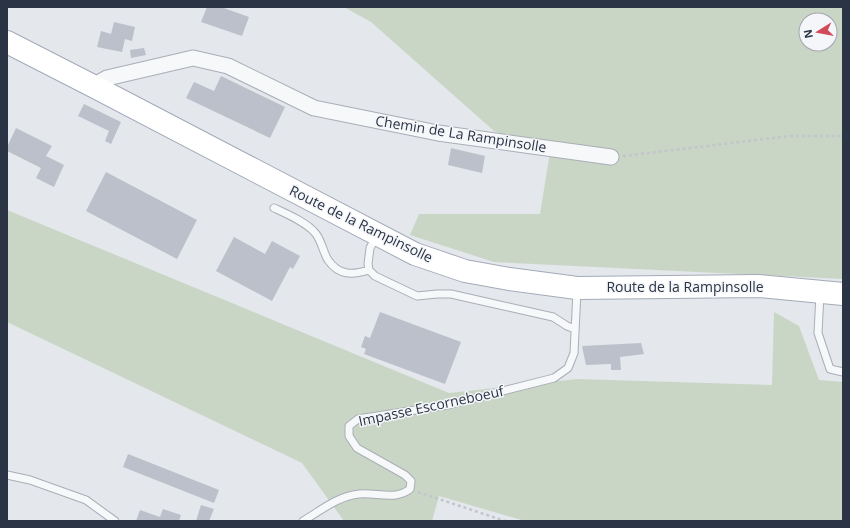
<svg xmlns="http://www.w3.org/2000/svg" width="850" height="528" viewBox="0 0 850 528" font-family="'Open Sans',sans-serif">
<style>
.green{fill:#c9d6c5;fill-rule:evenodd}
.building{fill:#bbc0ca}
.lines{fill:none;stroke-linecap:round;stroke-linejoin:round}
.service-casing{stroke:#a9aeb7;stroke-width:9}
.minor-casing{stroke:#a9aeb7;stroke-width:17}
.primary-casing{stroke:#a3abb8;stroke-width:24}
.path{stroke:#c2c5cb;stroke-width:2.5;stroke-dasharray:3 3;stroke-linecap:butt}
.service{stroke:#f7f8fa;stroke-width:7}
.minor{stroke:#f7f8fa;stroke-width:15}
.primary{stroke:#fff;stroke-width:22}
.labels{text-anchor:middle;stroke-width:3;stroke-linejoin:round;paint-order:stroke}
.street-label{font-size:14px;fill:#2b3445;stroke:#f4f6f9}
</style>
<rect width="100%" height="100%" fill="#e4e7ec"/>
<path class="green" d="M 344,7 L 843,7 L 843,279 L 494,262 L 410,235 L 419,214 L 540,214 L 550,152 L 494,131 L 371,22 ZM 806,20 L 830,20 L 830,44 L 806,44 Z
M 7,210 L 449,393 L 577,379 L 772,385 L 774,312 L 799,326 L 819,380 L 843,382 L 843,521 L 525,521 L 439,496 L 432,521 L 344,521 L 302,463 L 7,322 Z"/>
<path class="building" d="M 207,7 L 221,7 L 249,17 L 242,36 L 201,22 Z
M 114,22 L 135,27 L 132,41 L 125,39 L 122,52 L 97,47 L 101,31 L 111,34 Z
M 144,48 L 146,55 L 131,58 L 130,50 Z
M 221,76 L 285,107 L 270,138 L 186,98 L 194,82 L 214,91 Z
M 84,104 L 121,122 L 111,144 L 105,141 L 109,131 L 78,116 Z
M 16,128 L 52,146 L 46,156 L 64,165 L 54,187 L 36,178 L 41,168 L 7,151 L 7,147 Z
M 451,148 L 485,156 L 482,173 L 448,165 Z
M 106,172 L 197,220 L 177,259 L 86,211 Z
M 234,237 L 265,254 L 272,241 L 300,256 L 293,269 L 290,267 L 272,301 L 216,271 Z
M 380,312 L 461,342 L 445,384 L 364,354 L 366,349 L 361,347 L 365,336 L 370,338 Z
M 641,343 L 644,354 L 620,357 L 621,370 L 611,370 L 611,364 L 586,365 L 582,346 Z
M 128,454 L 219,490 L 214,503 L 123,467 Z
M 201,505 L 214,509 L 209,521 L 196,521 Z
M 163,509 L 181,515 L 179,521 L 136,521 L 140,510 L 160,517 Z"/>
<g class="lines">
<g class="service-casing">
<path id="service" d="M 274,208 C 287,214 308,223 316,234 C 322,242 323,252 328,260 C 339,276 353,275 369,270
M 376,237 L 370,248 L 368,264 L 369,270 L 375,276 L 417,296 L 437,294 L 451,294 L 553,317 L 567,326 L 575,329
M 820,294 L 818,333 L 830,369 L 843,372
M 7,475 L 30,480 L 86,500 L 115,521
M 303,521 C 320,511 338,496 359,494 C 376,492 395,501 410,489 L 411,481 L 405,475 L 357,448 L 349,436 L 349,426 L 358,419 L 448,405 L 554,378 L 568,368 L 574,353 L 577,291"/>
</g>
<g class="minor-casing">
<path id="minor" d="M 93,86 L 107,78 L 193,58 L 228,66 L 314,108 L 438,133 L 611,157"/>
</g>
<g class="primary-casing">
<path id="primary" d="M 7,42 L 93,86 L 415,254 L 465,271 L 509,279 L 577,288 L 759,286 L 843,294"/>
</g>
<path class="path" d="M 623,156 L 790,136 L 843,136
M 418,492 L 505,521"/>
<use href="#service" class="service"/>
<use href="#minor" class="minor"/>
<use href="#primary" class="primary"/>
</g>
<g class="labels">
<g class="street-label">
<text transform="translate(461 134) rotate(9)" y="5">Chemin de La Rampinsolle</text>
<text transform="translate(361 224) rotate(26)" y="5">Route de la Rampinsolle</text>
<text x="685" y="292">Route de la Rampinsolle</text>
<text transform="translate(431 406) rotate(-12)" y="5">Impasse Escorneboeuf</text>
</g>
</g>
<rect width="850" height="528" fill="none" stroke="#2b3445" stroke-width="16"/>
<g transform="translate(818 32) rotate(259)"><circle r="19" fill="#f4f6f9" stroke="#a4a8b1"/>
<path d="M0-3L7 15L0 10L-7 15Z" fill="#d1495b"/>
<text y="-6" font-size="11" font-weight="bold" text-anchor="middle" fill="#2b3445">N</text>
</g>
</svg>
